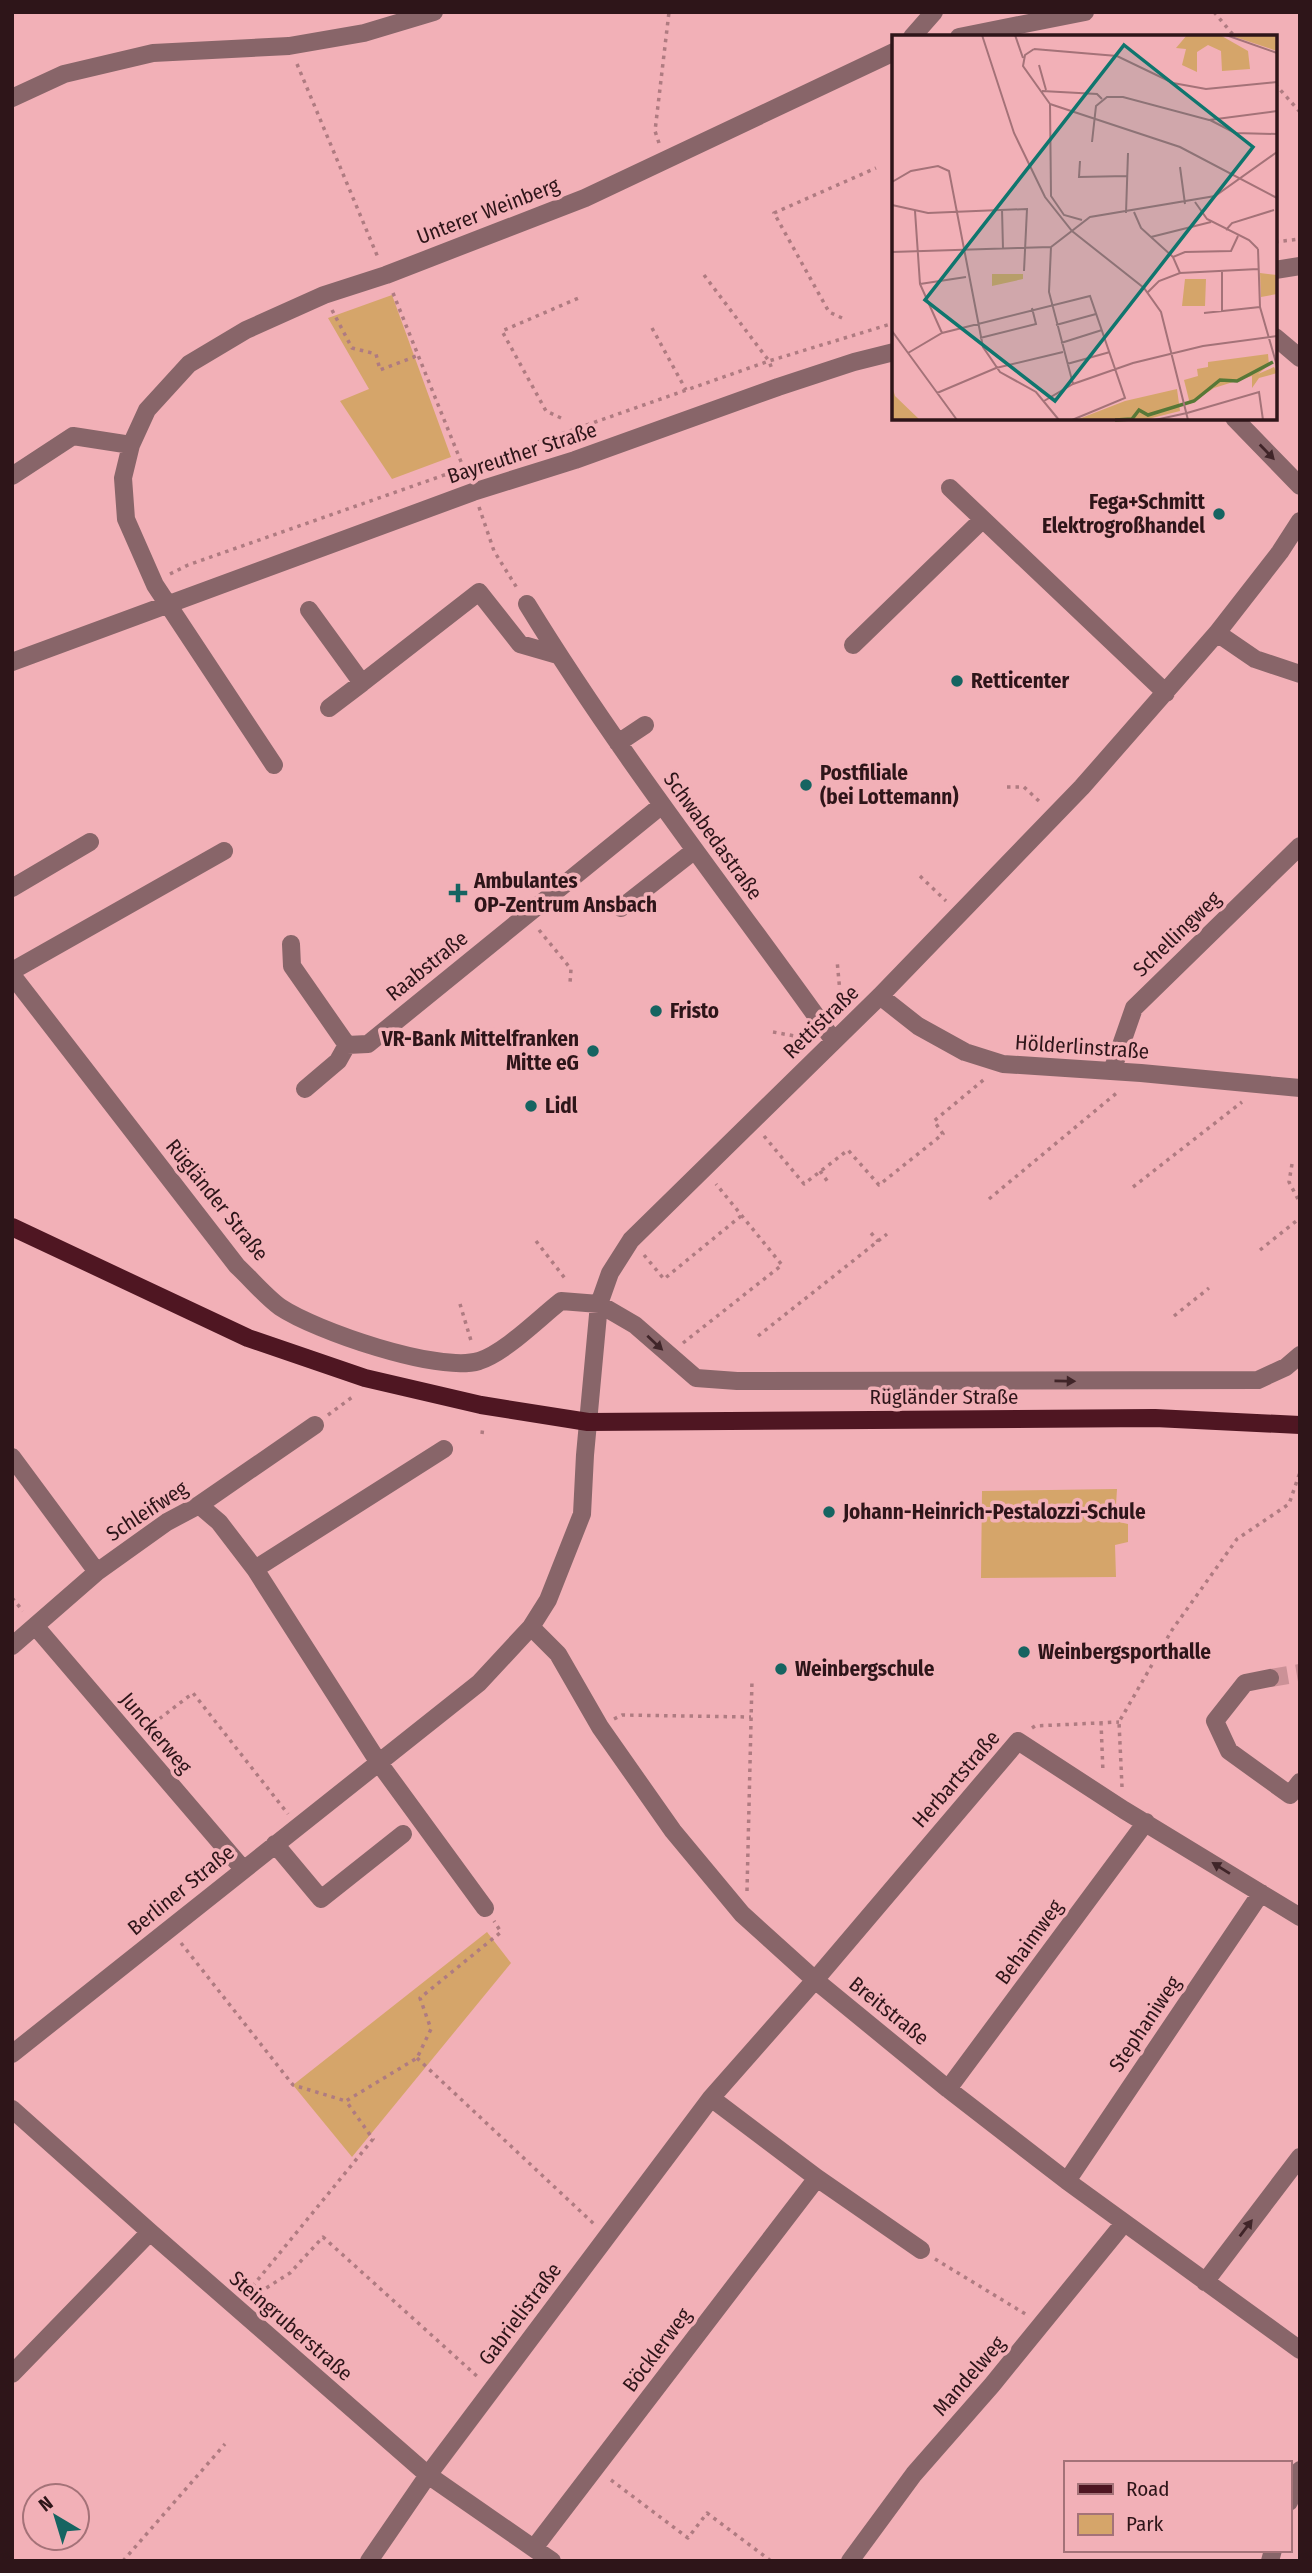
<svg xmlns="http://www.w3.org/2000/svg" width="1312" height="2573" viewBox="0 0 1312 2573" font-family="'Fira Sans Condensed',sans-serif">
<style>
.green{fill:#d5a56a}
.lines{fill:none;stroke-linecap:round;stroke-linejoin:round}
.minor-tunnel{stroke:#cb9197;stroke-width:18;stroke-dasharray:18 9;stroke-linecap:butt}
.path{stroke:#af7b81;stroke-width:3.5;stroke-dasharray:3.5 5;stroke-linecap:butt}
.minor{stroke:#886569;stroke-width:18}
.major{stroke:#4f1622;stroke-width:18}
.oneway{fill:#402529}
.poi-dot{fill:#166461;stroke:#f2b0b7;stroke-width:2.5}
.labels{text-anchor:middle;stroke-width:7;stroke-linejoin:round;paint-order:stroke}
.street-label{font-size:21px;fill:#2e1519;stroke:#f2b0b7}
.poi-label{font-size:21px;font-weight:bold;fill:#2e1519;stroke:#f2b0b7;text-anchor:start}
.inset-river{fill:none;stroke:#577837;stroke-width:3.5}
.inset-road{fill:none;stroke:#a47278;stroke-width:2}
.view{fill:#0f766e;fill-opacity:0.15;stroke:#0f766e;stroke-width:3.5}
.inset-edge{fill:none;stroke:#2e1519;stroke-width:3.5}
</style>
<rect width="100%" height="100%" fill="#f2b0b7"/>
<path class="green" d="M 392,295 L 451,457 L 392,479 L 340,401 L 369,389 L 328,318 Z
M 1117,1489 L 1115,1521 L 1128,1524 L 1128,1542 L 1115,1545 L 1116,1577 L 981,1578 L 982,1491 Z
M 487,1932 L 511,1963 L 352,2157 L 293,2085 Z"/>
<g class="lines">
<path class="minor-tunnel" d="M 1270,1678 L 1300,1673"/>
<path class="path" d="M 1214,12 L 1235,37
M 297,64 L 379,260
M 1275,84 L 1300,112
M 659,143 L 655,131 L 669,12
M 1275,242 L 1300,239
M 704,275 L 769,361 L 772,369
M 393,293 L 466,474
M 332,310 L 352,348 L 376,354 L 380,370 L 419,355
M 842,318 L 829,312 L 774,213 L 876,168
M 652,328 L 686,390
M 561,418 L 546,411 L 502,331 L 581,297
M 479,507 L 494,551 L 517,588
M 170,574 L 188,565 L 769,361 L 894,323
M 1007,787 L 1024,787 L 1041,803
M 920,876 L 946,901
M 539,930 L 571,969 L 570,983
M 837,1009 L 841,1003 L 837,960
M 773,1032 L 800,1037 L 807,1035
M 764,1136 L 804,1184 L 848,1150 L 879,1185 L 943,1134 L 934,1121 L 987,1077
M 1292,1164 L 1289,1182 L 1300,1203
M 820,1171 L 828,1182
M 1133,1187 L 1242,1102
M 989,1199 L 1119,1091
M 871,1233 L 878,1241
M 536,1241 L 567,1281
M 1260,1250 L 1300,1218
M 644,1255 L 664,1279 L 741,1216
M 460,1304 L 472,1344
M 1174,1316 L 1209,1288
M 758,1336 L 887,1234
M 683,1343 L 782,1265 L 716,1184
M 328,1415 L 355,1395
M 482,1434 L 483,1426
M 12,1598 L 23,1611
M 614,1719 L 622,1715 L 751,1717
M 1101,1722 L 1103,1773
M 1032,1728 L 1035,1726 L 1119,1722
M 146,1729 L 193,1693 L 288,1814
M 1122,1787 L 1119,1722 L 1172,1630 L 1237,1539 L 1289,1504 L 1300,1472
M 747,1891 L 752,1680
M 181,1943 L 293,2085 L 346,2101
M 417,2058 L 594,2224
M 935,2259 L 1027,2315
M 247,2293 L 373,2139 L 346,2101 L 417,2058 L 431,2029 L 420,1998 L 501,1932 L 494,1921
M 252,2297 L 290,2273 L 323,2237 L 479,2378
M 611,2480 L 688,2538 L 707,2513 L 771,2561
M 123,2561 L 225,2444"/>
<path class="minor" d="M 912,37 L 934,12
M 959,37 L 1085,12
M 12,98 L 64,74 L 153,53 L 289,46 L 364,33 L 434,12
M 1275,270 L 1300,266
M 1275,337 L 1300,358
M 1234,418 L 1300,486
M 12,476 L 73,436 L 131,445
M 950,488 L 1166,693
M 527,604 C 620,756 731,896 834,1041
M 309,610 L 362,683 L 479,592 L 520,644 L 558,655
M 1217,633 L 1255,659 L 1300,674
M 853,645 L 982,520
M 12,662 L 473,492 L 575,460 L 778,387 L 854,362 L 894,352
M 329,708 L 362,683
M 618,743 L 645,725
M 274,765 L 155,585 L 126,519 L 123,478 L 131,445 L 147,410 L 189,364 L 246,330 L 324,295 L 386,275 L 585,198 L 894,52
M 12,888 L 90,842
M 621,908 L 695,850
M 291,944 L 292,966 L 347,1045 L 368,1044 L 662,805
M 12,971 L 224,851
M 12,975 L 237,1266 C 251,1279 265,1296 280,1307 C 316,1331 438,1373 479,1361 C 506,1352 538,1319 561,1301 L 599,1304 L 635,1325 L 696,1378 L 737,1381 L 1258,1380 L 1286,1367 L 1300,1355
M 880,996 L 918,1026 L 965,1052 L 1003,1064 L 1141,1073 L 1300,1088
M 1112,1071 L 1134,1008 L 1300,846
M 305,1089 L 338,1061 L 347,1045
M 12,1457 L 97,1572
M 199,1505 L 219,1522 L 255,1569 L 379,1763 L 485,1908
M 255,1569 L 444,1449
M 36,1627 L 243,1869
M 531,1627 L 558,1654 L 600,1727 L 673,1831 L 742,1914 L 815,1980 L 948,2089 L 1067,2181 L 1300,2350
M 12,1646 L 97,1572 L 167,1522 L 199,1505 L 315,1425
M 1270,1678 L 1245,1683 L 1215,1721 L 1229,1751 L 1290,1795 L 1300,1782
M 275,1844 L 321,1899 L 403,1834
M 12,2054 L 479,1683 L 531,1627 L 548,1600 L 582,1514 L 585,1455 L 599,1304 L 610,1273 L 631,1240 L 880,996 L 1082,787 L 1217,633 L 1280,552 L 1300,521
M 948,2089 L 1146,1822
M 12,2109 L 150,2232 L 428,2475 L 552,2561
M 817,2178 L 921,2250
M 1067,2181 L 1261,1893
M 1205,2282 L 1300,2157
M 12,2374 L 150,2232
M 1289,2502 L 1300,2470
M 534,2548 L 817,2178 L 711,2098
M 369,2561 L 428,2475 L 711,2098 L 815,1980 L 1018,1741 L 1124,1810 L 1300,1917
M 850,2561 L 914,2474 L 992,2385 L 1124,2223
M 1270,2561 L 1273,2550"/>
<path class="major" d="M 12,1227 L 248,1338 L 365,1378 L 481,1405 L 588,1422 L 1155,1418 L 1300,1425"/>
</g>
<defs><path id="oneway-solid" d="M-6-.8H1V-3.2L6.5 0L1 3.2V.8H-6Z" transform="scale(1.75)"/></defs>
<g class="oneway">
<use href="#oneway-solid" transform="translate(1267 452) rotate(46)"/>
<use href="#oneway-solid" transform="translate(655 1343) rotate(43)"/>
<use href="#oneway-solid" transform="translate(1065 1381) rotate(1)"/>
<use href="#oneway-solid" transform="translate(1221 1868) rotate(-148)"/>
<use href="#oneway-solid" transform="translate(1246 2228) rotate(-53)"/>
</g>
<g class="poi-dot">
<circle cx="1219" cy="514" r="7"/>
<circle cx="957" cy="681" r="7"/>
<circle cx="806" cy="785" r="7"/>
<path d="M454.5 882.5h7v7h7v7h-7v7h-7v-7h-7v-7h7z"/>
<circle cx="656" cy="1011" r="7"/>
<circle cx="593" cy="1051" r="7"/>
<circle cx="531" cy="1106" r="7"/>
<circle cx="829" cy="1512" r="7"/>
<circle cx="1024" cy="1652" r="7"/>
<circle cx="781" cy="1669" r="7"/>
</g>
<g class="labels">
<g class="street-label">
<text transform="translate(488 211) rotate(-21)" y="7">Unterer Weinberg</text>
<text transform="translate(522 453) rotate(-18)" y="7">Bayreuther Straße</text>
<text transform="translate(713 836) rotate(54)" y="7">Schwabedastraße</text>
<text transform="translate(1177 934) rotate(-44)" y="7">Schellingweg</text>
<text transform="translate(427 966) rotate(-39)" y="7">Raabstraße</text>
<text transform="translate(821 1022) rotate(-44)" y="7">Rettistraße</text>
<text transform="translate(1082 1047) rotate(4)" y="7">Hölderlinstraße</text>
<text transform="translate(217 1200) rotate(51)" y="7">Rügländer Straße</text>
<text x="944" y="1404">Rügländer Straße</text>
<text transform="translate(147 1511) rotate(-33)" y="7">Schleifweg</text>
<text transform="translate(156 1733) rotate(50)" y="7">Junckerweg</text>
<text transform="translate(956 1779) rotate(-49)" y="7">Herbartstraße</text>
<text transform="translate(181 1890) rotate(-39)" y="7">Berliner Straße</text>
<text transform="translate(1029 1942) rotate(-54)" y="7">Behaimweg</text>
<text transform="translate(889 2011) rotate(39)" y="7">Breitstraße</text>
<text transform="translate(1145 2024) rotate(-56)" y="7">Stephaniweg</text>
<text transform="translate(520 2314) rotate(-53)" y="7">Gabrielistraße</text>
<text transform="translate(291 2326) rotate(41)" y="7">Steingruberstraße</text>
<text transform="translate(657 2350) rotate(-53)" y="7">Böcklerweg</text>
<text transform="translate(969 2376) rotate(-49)" y="7">Mandelweg</text>
</g>
<g class="poi-label">
<text x="1205" y="509" text-anchor="end">Fega+Schmitt<tspan x="1205" dy="24">Elektrogroßhandel</tspan></text>
<text x="971" y="688">Retticenter</text>
<text x="820" y="780">Postfiliale<tspan x="820" dy="24">(bei Lottemann)</tspan></text>
<text x="474" y="888">Ambulantes<tspan x="474" dy="24">OP-Zentrum Ansbach</tspan></text>
<text x="670" y="1018">Fristo</text>
<text x="579" y="1046" text-anchor="end">VR-Bank Mittelfranken<tspan x="579" dy="24">Mitte eG</tspan></text>
<text x="545" y="1113">Lidl</text>
<text x="843" y="1519">Johann-Heinrich-Pestalozzi-Schule</text>
<text x="1038" y="1659">Weinbergsporthalle</text>
<text x="795" y="1676">Weinbergschule</text>
</g>
</g>
<g transform="translate(892 35)">
<rect width="385" height="385" fill="#f2b0b7"/>
<path d="M 295,0 L 328,0 L 356,16 L 358,34 L 330,36 L 329,16 L 316,10 L 305,17 L 305,37 L 290,30 L 294,14 L 284,13 ZM 337,0 L 385,0 L 385,16 ZM 368,238 L 385,240 L 385,259 L 369,262 ZM 100,239 L 131,239 L 131,244 L 100,251 ZM 293,244 L 314,244 L 313,271 L 290,271 ZM 376,319 L 377,330 L 366,339 L 382,332 L 385,338 L 367,343 L 360,353 L 360,341 L 322,353 L 298,369 L 292,345 L 306,341 L 305,334 L 316,332 L 316,327 ZM 0,351 L 3,361 L 28,385 L 0,385 ZM 285,354 L 288,376 L 252,385 L 184,385 L 233,366 Z" fill="#d5a56a"/>
<path class="inset-river" d="M 223,385 L 240,384 L 247,375 L 256,380 L 302,366 L 328,345 L 345,346 L 381,327"/>
<path class="inset-road" d="M 90,0 L 122,98 L 153,162 L 180,196 L 252,253 L 269,277 L 296,385M 123,0 L 131,23M 334,0 L 385,18M 142,14 L 225,21 L 281,48 L 314,54 L 385,47M 142,14 L 133,20 L 131,31 L 158,69 L 159,161 L 172,180 L 190,185M 147,30 L 154,55M 150,56 L 205,59 L 210,64M 158,69 L 288,112 L 385,163M 318,85 L 343,98 L 385,99M 200,107 L 204,71 L 215,62 L 231,62 L 317,85 L 385,76M 188,126 L 187,142 L 235,141M 288,132 L 293,169M 0,147 L 19,136 L 46,131 L 57,136 L 91,312 L 108,337 L 144,357 L 167,385M 303,167 L 315,184 L 357,205 L 366,214M 0,170 L 36,178 L 135,174 L 132,236M 110,174 L 111,214M 23,176 L 28,249 L 50,298M 242,177 L 249,193 L 281,222 L 288,238M 234,178 L 236,118M 334,195 L 340,188 L 382,175M 259,202 L 319,187M 159,212 L 157,257 L 181,349M 366,214 L 368,272 L 385,331M 0,217 L 159,212 L 198,182 L 323,161 L 385,117M 281,222 L 293,217 L 339,216 L 346,201M 330,235 L 330,277M 28,249 L 74,242M 256,257 L 267,246 L 288,238 L 366,234M 312,278 L 368,272M 164,290 L 204,279M 0,296 L 65,385M 88,303 L 144,289 L 140,273M 169,308 L 210,295M 16,318 L 50,298 L 198,261 L 233,363 L 180,385M 175,329 L 218,317M 45,358 L 104,333 L 171,317M 152,366 L 181,349 L 241,328 L 311,311 L 385,301M 295,378 L 367,357 L 371,385M 263,385 L 295,378"/>
<path class="view" d="M 232,10 L 361,112 L 163,366 L 33,265 Z"/>
<rect width="385" height="385" class="inset-edge"/>
</g>
<rect width="1312" height="2573" fill="none" stroke="#2e1519" stroke-width="28"/>
<rect x="1064" y="2461" width="228" height="91" fill="#f2b0b7" stroke="#a47278" stroke-width="2"/>
<rect x="1078" y="2484" width="35" height="10" fill="#4f1622" stroke="#a47278" stroke-width="2"/>
<text x="1126" y="2496" font-size="21" fill="#2e1519">Road</text>
<rect x="1078" y="2514" width="35" height="21" fill="#d5a56a" stroke="#a47278" stroke-width="2"/>
<text x="1126" y="2531" font-size="21" fill="#2e1519">Park</text>
<g transform="translate(56 2517) rotate(322)"><circle r="33" fill="#f2b0b7" stroke="#a47278" stroke-width="2"/>
<path d="M0-5L12 26L0 18L-12 26Z" fill="#166461"/>
<text y="-10" font-size="19" font-weight="bold" text-anchor="middle" fill="#2e1519">N</text>
</g>
</svg>
